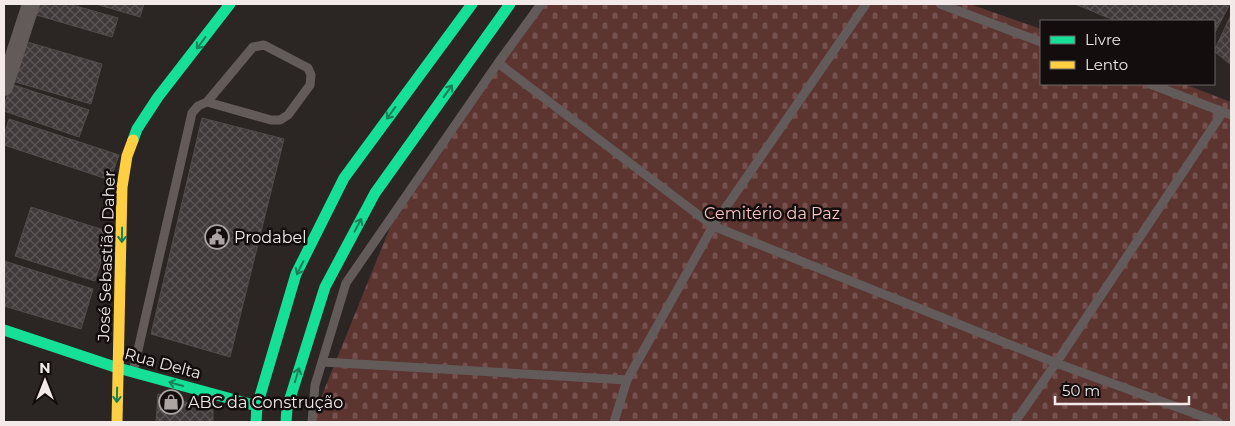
<svg xmlns="http://www.w3.org/2000/svg" width="1235" height="426" viewBox="0 0 1235 426" font-family="Montserrat,sans-serif">
<style>
.cemetery{fill:url(#cemetery-stones)}
.building{fill:url(#building-cross-hatch);stroke:#524c4b}
.lines{fill:none;stroke-linecap:round;stroke-linejoin:round}
.lane{stroke:#625b5a;stroke-width:9}
.street{stroke:#625b5a;stroke-width:18}
.fast{stroke:#16e098;stroke-width:11}
.slow{stroke:#ffcf43;stroke-width:11}
.oneway{stroke:#158159}
.labels{text-anchor:middle;stroke-width:5;stroke-linejoin:round;paint-order:stroke}
.park-label{font-size:16px;fill:#f8c4c0;stroke:#130d0d}
.poi-label{font-size:16px;fill:#f2e9e8;stroke:#130d0d;text-anchor:start}
.street-label{font-size:16px;fill:#f2e9e8;stroke:#130d0d}
</style>
<defs>
<pattern id="cemetery-stones" width="16" height="16" patternUnits="userSpaceOnUse" patternTransform="scale(1.25)"><rect width="16" height="16" fill="#5c3430"/><path d="M2 7V4a2 2 0 0 1 4 0v3zM10 15v-3a2 2 0 0 1 4 0v3z" fill="#74514e"/></pattern>
<pattern id="building-cross-hatch" width="8" height="8" patternUnits="userSpaceOnUse" patternTransform="scale(1.25)"><rect width="8" height="8" fill="#403a3a"/><path d="M0 0l8 8M0 8l8-8" fill="none" stroke="#5c5656"/></pattern>
</defs>
<rect width="100%" height="100%" fill="#2b2524"/>
<path class="cemetery" d="M 535,4 L 970,4 L 1041,29 L 1041,84 L 1184,84 L 1231,102 L 1231,422 L 313,422 L 314,415 L 395,215 Z"/>
<path class="building" d="M 36,4 L 69,4 L 118,18 L 112,37 L 33,14 Z
M 96,4 L 144,4 L 140,17 Z
M 1075,4 L 1230,4 L 1214,34 L 1214,21 L 1116,21 Z
M 1231,15 L 1231,65 L 1214,51 Z
M 24,41 L 102,64 L 91,104 L 12,81 Z
M 11,84 L 89,110 L 79,137 L 4,111 L 4,106 Z
M 202,118 L 284,139 L 230,357 L 151,334 Z
M 9,119 L 119,155 L 110,180 L 4,145 L 4,135 Z
M 31,207 L 110,232 L 95,281 L 15,256 Z
M 4,261 L 93,289 L 81,329 L 4,306 Z
M 158,394 L 213,410 L 213,422 L 156,422 Z"/>
<g class="lines">
<path class="lane" d="M 940,4 L 1041,42
M 498,63 L 713,226 L 1056,363 L 1223,112
M 1150,84 L 1231,115
M 323,362 L 627,380
M 133,372 L 192,113 L 198,106 L 207,102 L 253,47 L 264,45 L 308,68 L 311,75 L 310,85 L 288,115 L 280,120 L 271,120 L 207,102
M 312,422 L 315,385 L 346,283 L 498,63 L 541,4
M 614,422 L 627,380 L 713,226 L 866,4
M 1015,422 L 1056,363 L 1218,422"/>
<path class="street" d="M 4,87 L 31,4"/>
<path class="fast" d="M 133,140 L 137,129 L 158,97 L 230,4
M 4,330 L 118,368 L 257,406
M 256,422 L 257,406 L 296,274 L 344,178 L 472,4
M 286,422 L 287,408 L 325,287 L 375,193 L 510,4"/>
<path class="slow" d="M 117,422 L 122,187 L 127,156 L 133,140"/>
</g>
<defs><path id="oneway-shaft" d="M-6 0H5M1.5-3L5.5 0L1.5 3" fill="none" stroke-width="1.6" stroke-linecap="round" stroke-linejoin="round" transform="scale(1.25)"/></defs>
<g class="oneway">
<use href="#oneway-shaft" transform="translate(201 43) rotate(127)"/>
<use href="#oneway-shaft" transform="translate(448 91) rotate(-54)"/>
<use href="#oneway-shaft" transform="translate(391 113) rotate(126)"/>
<use href="#oneway-shaft" transform="translate(358 225) rotate(-62)"/>
<use href="#oneway-shaft" transform="translate(122 235) rotate(91)"/>
<use href="#oneway-shaft" transform="translate(300 268) rotate(116)"/>
<use href="#oneway-shaft" transform="translate(297 375) rotate(-73)"/>
<use href="#oneway-shaft" transform="translate(176 384) rotate(-165)"/>
<use href="#oneway-shaft" transform="translate(117 395) rotate(91)"/>
</g>
<defs>
<g id="civic-ring" transform="scale(1.25)"><circle r="9.5" fill="#130d0d" stroke="#aca4a3" stroke-width="1.5"/><path d="M-.6-6.5H3V-4.5H.6V-3L4-1V1h2V6H-6V1h2V-1L-.6-3ZM-1.2 2.5V6h2.4V2.5Z" fill="#aca4a3"/></g>
<g id="shop-ring" transform="scale(1.25)"><circle r="9.5" fill="#130d0d" stroke="#aca4a3" stroke-width="1.5"/><path d="M-5-2.5h2.3a2.7 3.5 0 0 1 5.4 0H5L5.5 6h-11ZM-1.5-2.5h3a1.5 2.3 0 0 0-3 0Z" fill="#aca4a3"/></g>
</defs>
<g fill-rule="evenodd">
<use href="#civic-ring" x="217" y="237"/>
<use href="#shop-ring" x="171" y="402"/>
</g>
<g class="labels">
<g class="park-label">
<text x="772" y="219">Cemitério da Paz</text>
</g>
<g class="poi-label">
<text x="234" y="243">Prodabel</text>
<text x="188" y="408">ABC da Construção</text>
</g>
<g class="street-label">
<text transform="translate(106 256) rotate(-88)" y="6">José Sebastião Daher</text>
<text transform="translate(163 363) rotate(15)" y="6">Rua Delta</text>
</g>
</g>
<rect width="1235" height="426" fill="none" stroke="#f2e9e8" stroke-width="10"/>
<rect x="1040" y="20" width="175" height="65" fill="#130d0d" stroke="#6c6565"/>
<rect x="1050" y="36" width="25" height="8" fill="#16e098" stroke="#6c6565"/>
<text x="1085" y="45" font-size="15" fill="#f2e9e8">Livre</text>
<rect x="1050" y="61" width="25" height="8" fill="#ffcf43" stroke="#6c6565"/>
<text x="1085" y="70" font-size="15" fill="#f2e9e8">Lento</text>
<g transform="translate(45 381)" stroke="#130d0d" stroke-width="4" paint-order="stroke">
<path d="M0-4L9 19L0 12L-9 19Z" fill="#f2e9e8"/>
<text y="-8" font-size="14" font-weight="bold" text-anchor="middle" fill="#f2e9e8">N</text>
</g>
<path d="M1055 396v8h134v-8" fill="none" stroke="#f2e9e8" stroke-width="2.5"/>
<text x="1062" y="396" font-size="15" fill="#f2e9e8" stroke="#130d0d" stroke-width="4" paint-order="stroke">50 m</text>
</svg>
